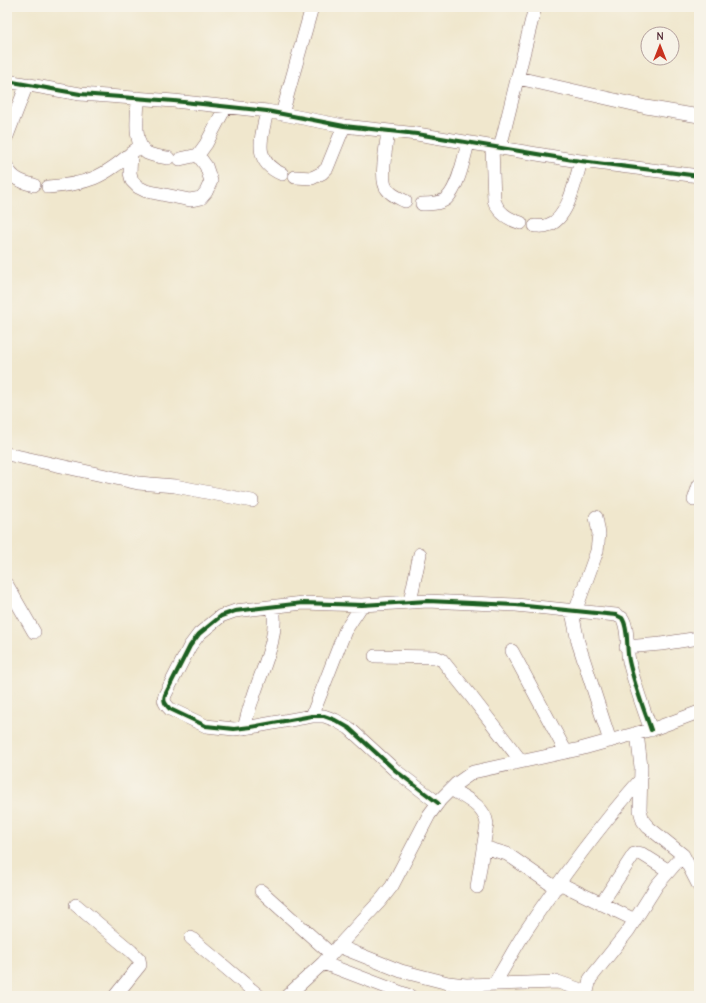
<svg xmlns="http://www.w3.org/2000/svg" width="706" height="1003" viewBox="0 0 706 1003" font-family="'Comic Neue',sans-serif">
<style>
.lines{fill:none;stroke-linecap:round;stroke-linejoin:round}
.minor-casing{stroke:#846564;stroke-width:14}
.minor{stroke:#fff;stroke-width:13}
.cycleway-casing{stroke:#f7f3e8;stroke-width:6}
.cycleway{stroke:#1b5e20;stroke-width:4}
</style>
<rect width="100%" height="100%" fill="#f7f3e8"/>
<filter id="ink" filterUnits="userSpaceOnUse"><feTurbulence type="fractalNoise" baseFrequency=".025" numOctaves="2"/><feDisplacementMap in="SourceGraphic" scale="8" xChannelSelector="R" yChannelSelector="G"/><feConvolveMatrix kernelMatrix="1 2 1 2 8 2 1 2 1" color-interpolation-filters="sRGB"/></filter>
<filter id="wash" filterUnits="userSpaceOnUse"><feTurbulence type="fractalNoise" baseFrequency=".012" numOctaves="4" result="noise"/><feDisplacementMap in="SourceGraphic" scale="16" xChannelSelector="R" yChannelSelector="G"/><feGaussianBlur stdDeviation="0.9" result="paint"/><feColorMatrix in="noise" values="0 0 0 0 0 0 0 0 0 0 0 0 0 0 0 0 0 1.4 0 .05"/><feComposite in="paint" operator="in"/></filter>
<g filter="url(#wash)">
<rect width="100%" height="100%" fill="#f0e7cd"/>
</g>
<g filter="url(#ink)">
<g class="lines">
<g class="minor-casing">
<path id="minor" d="M 518,78 L 646,107 L 699,116
M 7,81 L 80,94 L 174,101 L 267,111 L 344,126 L 417,134 L 573,160 L 699,176
M 138,98 C 138,113 132,144 147,153 C 153,156 161,157 168,158
M 267,111 C 262,136 251,161 282,174
M 282,114 L 312,7
M 388,131 C 387,143 379,180 387,189 C 391,195 399,198 405,201
M 7,136 L 27,84
M 492,147 L 494,200 C 498,213 508,219 521,223
M 500,148 L 535,7
M 131,153 L 130,173 L 132,181 L 138,187 L 146,191 L 190,200 L 201,198 L 206,192 L 211,181 L 206,166 L 198,155
M 180,159 L 198,155 L 206,144 L 226,106
M 7,167 C 12,179 22,182 34,185
M 295,177 L 312,178 L 322,173 L 327,168 L 344,126
M 48,187 C 63,186 79,184 94,178 C 111,171 125,158 140,146
M 422,204 C 430,204 439,204 446,199 C 458,189 464,158 468,143
M 535,226 C 539,226 544,227 548,225 C 568,220 576,178 581,161
M 7,454 L 138,483 L 175,486 L 252,501
M 694,500 L 699,485
M 7,585 L 34,632
M 410,601 L 420,554
M 572,612 L 578,642 L 610,741
M 575,612 L 597,551 L 599,534 L 596,517
M 626,647 L 661,644 L 699,638
M 512,651 L 566,752
M 375,656 L 435,657 L 442,660 L 470,695 L 521,761
M 312,716 L 345,631 L 362,605
M 244,728 C 247,718 249,707 253,698 C 262,668 279,639 273,607
M 637,733 L 641,767 L 640,810 L 643,821 L 648,827 L 683,855 L 699,886
M 451,789 C 465,798 485,806 487,824 L 477,887
M 438,803 L 396,771 L 349,728 L 335,720 L 324,716 L 312,716 L 251,727 L 234,729 L 206,726 L 170,709 C 165,704 163,701 165,695 L 190,646 L 199,634 L 221,616 L 235,611 L 303,603 L 362,605 L 428,601 L 516,605 L 616,615 L 622,618 C 629,628 626,648 629,661 C 634,684 643,707 651,730
M 483,847 L 507,854 L 556,888
M 559,883 L 635,920
M 261,891 L 331,954
M 601,904 L 634,854 L 638,853 L 642,854 L 669,871
M 76,905 L 131,951 L 139,959 L 140,965 L 115,996
M 191,938 L 259,996
M 338,946 L 401,971 L 448,983 L 466,985 L 558,982 L 587,992
M 323,963 L 410,996
M 494,984 C 505,967 514,949 525,932 C 561,878 599,827 641,779
M 287,996 L 323,963 L 381,900 L 392,886 L 429,815 L 440,800 L 456,784 L 473,772 L 580,749 L 656,728 L 699,712
M 586,996 L 590,979 L 628,931 L 657,885 L 683,855"/>
</g>
<use href="#minor" class="minor"/>
<g class="cycleway-casing">
<path id="cycleway" d="M 7,81 L 80,94 L 174,101 L 267,111 L 344,126 L 417,134 L 573,160 L 699,176
M 438,803 L 396,771 L 349,728 L 335,720 L 324,716 L 312,716 L 251,727 L 234,729 L 206,726 L 170,709 C 165,704 163,701 165,695 L 190,646 L 199,634 L 221,616 L 235,611 L 303,603 L 362,605 L 428,601 L 516,605 L 616,615 L 622,618 C 629,628 626,648 629,661 C 634,684 643,707 651,730"/>
</g>
<use href="#cycleway" class="cycleway"/>
</g>
</g>
<rect width="706" height="1003" fill="none" stroke="#f7f3e8" stroke-width="24"/>
<g transform="translate(660 46)"><circle r="19" fill="#f7f3e8" stroke="#b29e9c"/>
<path d="M0-3L7 15L0 10L-7 15Z" fill="#c8321e"/>
<text y="-6" font-size="11" font-weight="bold" text-anchor="middle" fill="#4a1f2b">N</text>
</g>
</svg>
